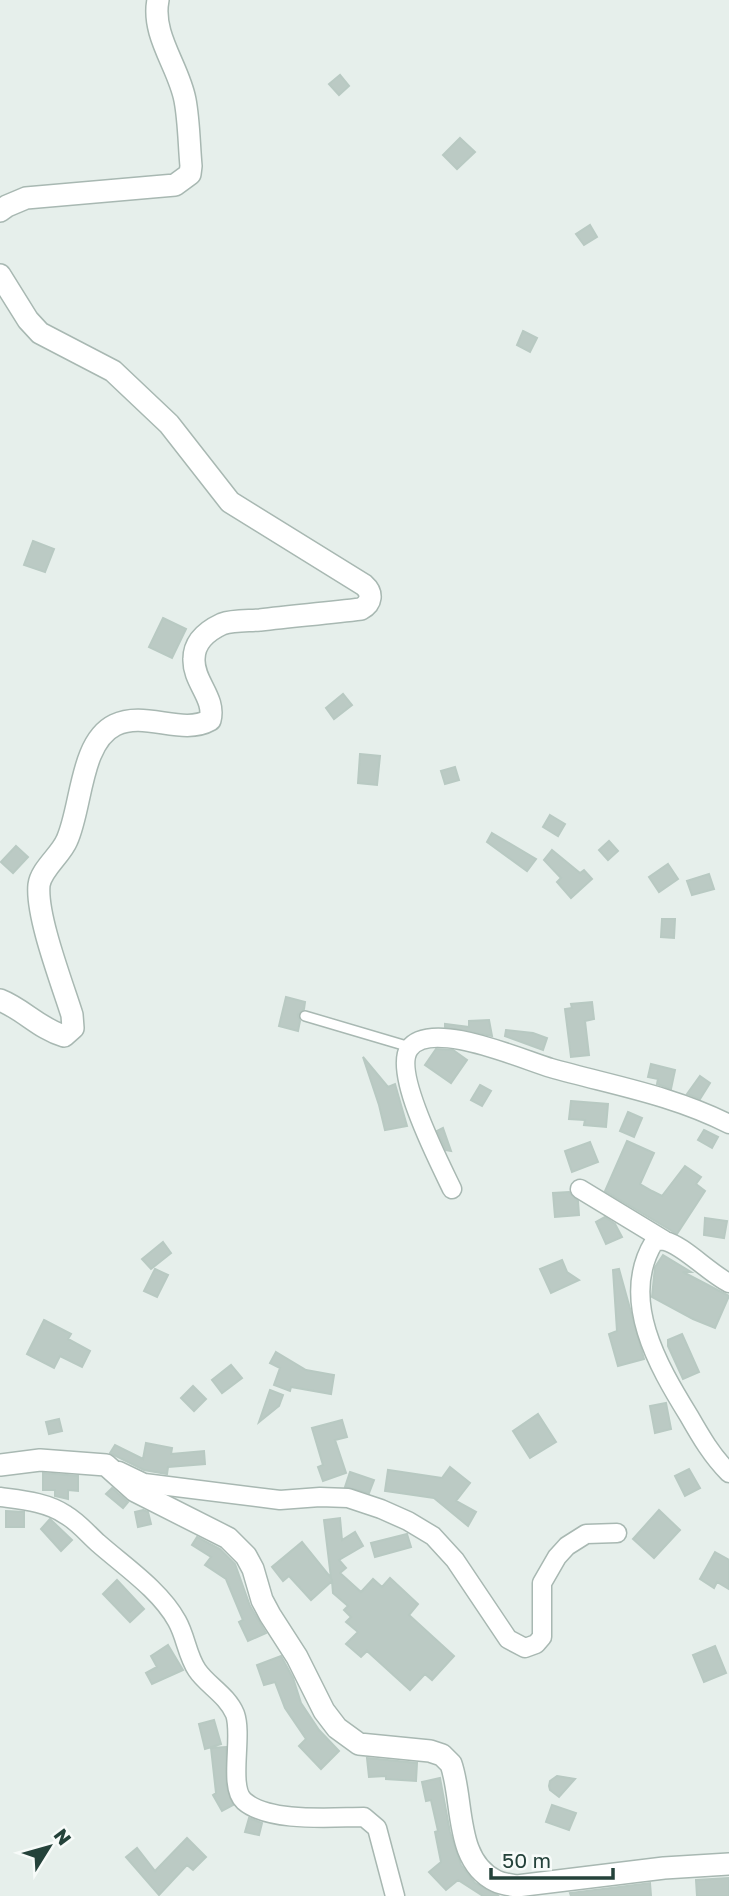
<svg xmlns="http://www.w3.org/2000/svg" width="729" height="1896" viewBox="0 0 729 1896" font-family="'Golos Text',sans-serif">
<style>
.building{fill:#bbcac4;stroke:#b8c9c2;stroke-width:2}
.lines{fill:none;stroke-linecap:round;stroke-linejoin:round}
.service-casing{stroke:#a8b8b2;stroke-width:12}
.minor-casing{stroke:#a8b8b2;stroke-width:21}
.tertiary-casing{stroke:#a8b8b2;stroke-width:24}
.service{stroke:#fff;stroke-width:9}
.minor{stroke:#fff;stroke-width:18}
.tertiary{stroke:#fff;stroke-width:21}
</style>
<rect width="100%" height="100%" fill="#e6efeb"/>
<path class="building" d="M 340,75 L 349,86 L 339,95 L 329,84 Z
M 460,138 L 475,152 L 457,169 L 443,155 Z
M 590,225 L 597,237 L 584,245 L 576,234 Z
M 523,331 L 537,338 L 530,352 L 517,345 Z
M 33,541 L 54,549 L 45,572 L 24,565 Z
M 163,618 L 186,629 L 172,658 L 149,647 Z
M 343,694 L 352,705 L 334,719 L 326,708 Z
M 360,754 L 380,756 L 377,785 L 358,783 Z
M 455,767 L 459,780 L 445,784 L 441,771 Z
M 550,815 L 565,824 L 558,836 L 543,827 Z
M 492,833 L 536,859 L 527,871 L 487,842 Z
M 609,841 L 618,851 L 608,860 L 599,850 Z
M 16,846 L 28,857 L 13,873 L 1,862 Z
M 552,850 L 580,873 L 584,870 L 592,879 L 571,898 L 557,882 L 561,878 L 544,860 Z
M 668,864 L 678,879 L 659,892 L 649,877 Z
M 709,874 L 714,889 L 692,895 L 687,881 Z
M 662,919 L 675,919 L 674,938 L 661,937 Z
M 286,997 L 305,1002 L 304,1009 L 298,1015 L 300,1021 L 298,1031 L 279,1026 Z
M 592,1002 L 594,1019 L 585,1021 L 589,1055 L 571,1057 L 565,1009 L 572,1008 L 571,1004 Z
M 489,1020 L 492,1036 L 445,1027 L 445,1024 L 469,1027 L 469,1021 Z
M 506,1030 L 533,1033 L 547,1038 L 543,1050 L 505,1036 Z
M 436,1049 L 453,1050 L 467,1060 L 451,1083 L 425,1065 Z
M 363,1057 L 388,1087 L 395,1084 L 407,1126 L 385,1130 L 379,1105 Z
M 651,1064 L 675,1070 L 671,1089 L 657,1084 L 658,1079 L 648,1077 Z
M 700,1076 L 710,1083 L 700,1099 L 687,1094 Z
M 480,1085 L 491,1091 L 482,1106 L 471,1100 Z
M 571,1101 L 608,1104 L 606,1127 L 584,1125 L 585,1120 L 569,1119 Z
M 628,1112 L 642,1118 L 634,1137 L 620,1131 Z
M 443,1128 L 451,1151 L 446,1150 L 437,1131 Z
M 704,1130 L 718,1137 L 712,1148 L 698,1140 Z
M 627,1141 L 654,1153 L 640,1184 L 652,1191 L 662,1196 L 685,1166 L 701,1177 L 696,1184 L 705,1191 L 677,1234 L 605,1191 Z
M 590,1142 L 598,1162 L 572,1172 L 565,1151 Z
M 569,1192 L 578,1201 L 579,1215 L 555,1217 L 553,1193 Z
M 605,1217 L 615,1224 L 622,1237 L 606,1244 L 596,1222 Z
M 705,1218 L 727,1221 L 724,1238 L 704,1235 Z
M 163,1242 L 171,1253 L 151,1269 L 142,1259 Z
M 663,1255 L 691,1272 L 683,1272 L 729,1296 L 715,1328 L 693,1319 L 652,1297 L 655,1267 Z
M 562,1260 L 567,1272 L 579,1280 L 551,1293 L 540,1269 Z
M 155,1269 L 168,1275 L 157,1297 L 144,1291 Z
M 619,1269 L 644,1359 L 618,1366 L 609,1334 L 617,1331 L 613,1270 Z
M 44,1320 L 71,1334 L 68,1339 L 90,1351 L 82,1367 L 60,1356 L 54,1368 L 27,1354 Z
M 682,1334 L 699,1372 L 683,1379 L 668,1346 L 668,1340 Z
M 276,1352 L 306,1370 L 334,1375 L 331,1394 L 291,1387 L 290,1391 L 274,1385 L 280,1368 L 270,1363 Z
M 231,1365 L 242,1378 L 222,1393 L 212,1380 Z
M 193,1386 L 206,1399 L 194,1411 L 181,1398 Z
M 270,1390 L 283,1395 L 279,1406 L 259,1422 Z
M 666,1403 L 671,1429 L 655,1433 L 650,1406 Z
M 538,1414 L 556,1442 L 530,1458 L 513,1431 Z
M 59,1419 L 62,1431 L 49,1434 L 46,1422 Z
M 342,1420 L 347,1437 L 335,1440 L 346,1473 L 323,1481 L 318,1467 L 323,1465 L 312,1428 Z
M 146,1443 L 172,1448 L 171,1454 L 204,1451 L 205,1464 L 168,1467 L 167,1474 L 144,1470 L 110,1453 L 115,1445 L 143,1459 Z
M 450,1467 L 470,1483 L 456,1501 L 476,1512 L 468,1526 L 434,1498 L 385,1491 L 388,1470 L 442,1478 Z
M 689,1469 L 700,1488 L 685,1496 L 675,1476 Z
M 350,1472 L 374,1480 L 369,1493 L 345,1487 Z
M 43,1473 L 78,1476 L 78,1491 L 68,1490 L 68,1499 L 55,1496 L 55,1490 L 43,1490 Z
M 112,1488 L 128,1502 L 123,1508 L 106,1494 Z
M 143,1510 L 148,1512 L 151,1524 L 138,1527 L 135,1512 Z
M 659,1510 L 680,1530 L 654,1558 L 633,1539 Z
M 6,1511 L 24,1512 L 24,1527 L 6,1527 Z
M 340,1518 L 342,1540 L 355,1532 L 363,1546 L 339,1560 L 346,1568 L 340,1573 L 361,1592 L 373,1579 L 382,1587 L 390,1578 L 418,1604 L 409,1615 L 454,1656 L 432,1680 L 425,1674 L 410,1690 L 367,1651 L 361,1657 L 346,1644 L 358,1632 L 346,1622 L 351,1617 L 344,1610 L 348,1606 L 333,1593 L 332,1581 L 311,1600 L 289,1576 L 283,1581 L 272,1567 L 302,1542 L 331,1578 L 324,1520 Z
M 50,1519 L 72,1540 L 61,1551 L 41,1529 Z
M 407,1534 L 411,1547 L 375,1557 L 371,1543 Z
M 197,1537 L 220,1549 L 235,1564 L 250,1606 L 266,1633 L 248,1641 L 239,1622 L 243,1620 L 226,1579 L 205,1565 L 211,1557 L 192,1545 Z
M 715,1552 L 729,1560 L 729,1589 L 717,1582 L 714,1588 L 700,1579 Z
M 117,1580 L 144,1609 L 130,1622 L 103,1594 Z
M 168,1645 L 183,1670 L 152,1684 L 146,1673 L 157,1667 L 151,1656 Z
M 715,1646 L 726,1673 L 704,1682 L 693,1655 Z
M 281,1656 L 293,1678 L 301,1703 L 319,1730 L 339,1751 L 321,1769 L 299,1746 L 306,1739 L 285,1708 L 275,1682 L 264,1685 L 257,1665 Z
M 214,1720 L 221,1744 L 205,1749 L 199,1724 Z
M 226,1747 L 226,1785 L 233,1805 L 222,1811 L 213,1795 L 216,1793 L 211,1748 Z
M 367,1758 L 417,1763 L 416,1781 L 386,1779 L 386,1776 L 369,1777 Z
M 557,1776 L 575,1779 L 559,1797 L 550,1790 L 549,1786 L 550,1781 Z
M 440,1778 L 450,1832 L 461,1865 L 475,1883 L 499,1896 L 483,1896 L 458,1880 L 446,1890 L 429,1872 L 441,1862 L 435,1832 L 438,1831 L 431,1800 L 426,1801 L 422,1782 Z
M 552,1805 L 576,1813 L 569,1830 L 546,1822 Z
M 249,1818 L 262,1823 L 259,1835 L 245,1832 Z
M 187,1838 L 206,1857 L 193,1870 L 187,1865 L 159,1895 L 126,1857 L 137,1848 L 155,1871 Z
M 729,1878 L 729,1896 L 697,1896 L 696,1880 Z
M 650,1883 L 651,1896 L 571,1896 L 570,1893 Z"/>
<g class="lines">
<g class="service-casing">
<path id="service" d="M 305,1016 L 410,1047"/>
</g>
<g class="minor-casing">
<path id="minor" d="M 452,1189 C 440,1164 393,1073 409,1049 C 430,1018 523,1060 551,1068 C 611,1085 672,1095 729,1124
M 580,1189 L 664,1240
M 729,1283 C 709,1273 683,1245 665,1241 C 663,1240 657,1241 654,1242 C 619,1299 658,1366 689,1416 C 701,1437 712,1456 729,1473
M 119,1471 L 144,1483 L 280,1500 L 320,1497 L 348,1498 L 381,1509 L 408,1521 L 433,1536 L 455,1560 L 508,1639 L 525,1648 L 536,1644 L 542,1637 L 542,1583 L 557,1557 L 567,1546 L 586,1534 L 617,1533
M 0,1497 C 22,1500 47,1502 66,1515 C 78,1522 88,1534 98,1543 C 124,1566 160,1590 177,1621 C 186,1637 187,1655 197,1670 C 207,1685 227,1695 235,1714 C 243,1736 228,1787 244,1801 C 269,1823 333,1817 364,1817 L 377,1828 L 395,1896"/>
</g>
<g class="tertiary-casing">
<path id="tertiary" d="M 0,211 L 7,206 L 26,198 L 175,185 L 190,174 L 191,166 C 189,144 189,121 185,100 C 179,67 151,35 158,0
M 0,275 L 28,320 L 40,333 L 113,371 L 169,424 L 230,502 L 364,585 C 373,593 372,603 361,609 C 328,613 294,616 260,620 C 248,621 233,620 222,624 C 207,631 194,642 194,659 C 193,682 216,698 210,720 C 182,736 145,710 115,725 C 80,742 82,807 67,840 C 61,855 41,869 39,885 C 36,916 62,983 72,1015 L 73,1028 L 64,1036 C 40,1029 23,1009 0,1000
M 0,1465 L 40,1460 L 106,1465 L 135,1491 L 228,1538 L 246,1556 L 253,1569 L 262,1600 L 270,1615 L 297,1657 L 324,1711 L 337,1728 L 359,1744 L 430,1751 L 442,1755 L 451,1764 C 464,1801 454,1861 496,1881 C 502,1884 510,1885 517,1886 L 664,1868 L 729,1864"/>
</g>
<use href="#service" class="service"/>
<use href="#minor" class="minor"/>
<use href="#tertiary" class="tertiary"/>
</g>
<g transform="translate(49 1847) rotate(53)" stroke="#f7fbf9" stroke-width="5" paint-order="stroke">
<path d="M0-5L12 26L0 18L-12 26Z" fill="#24423a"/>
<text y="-10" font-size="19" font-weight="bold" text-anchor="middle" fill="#24423a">N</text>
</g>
<path d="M491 1868v10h122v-10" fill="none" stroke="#24423a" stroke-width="3.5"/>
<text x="502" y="1868" font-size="21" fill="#24423a" stroke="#f7fbf9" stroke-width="5" paint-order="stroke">50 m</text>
</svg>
